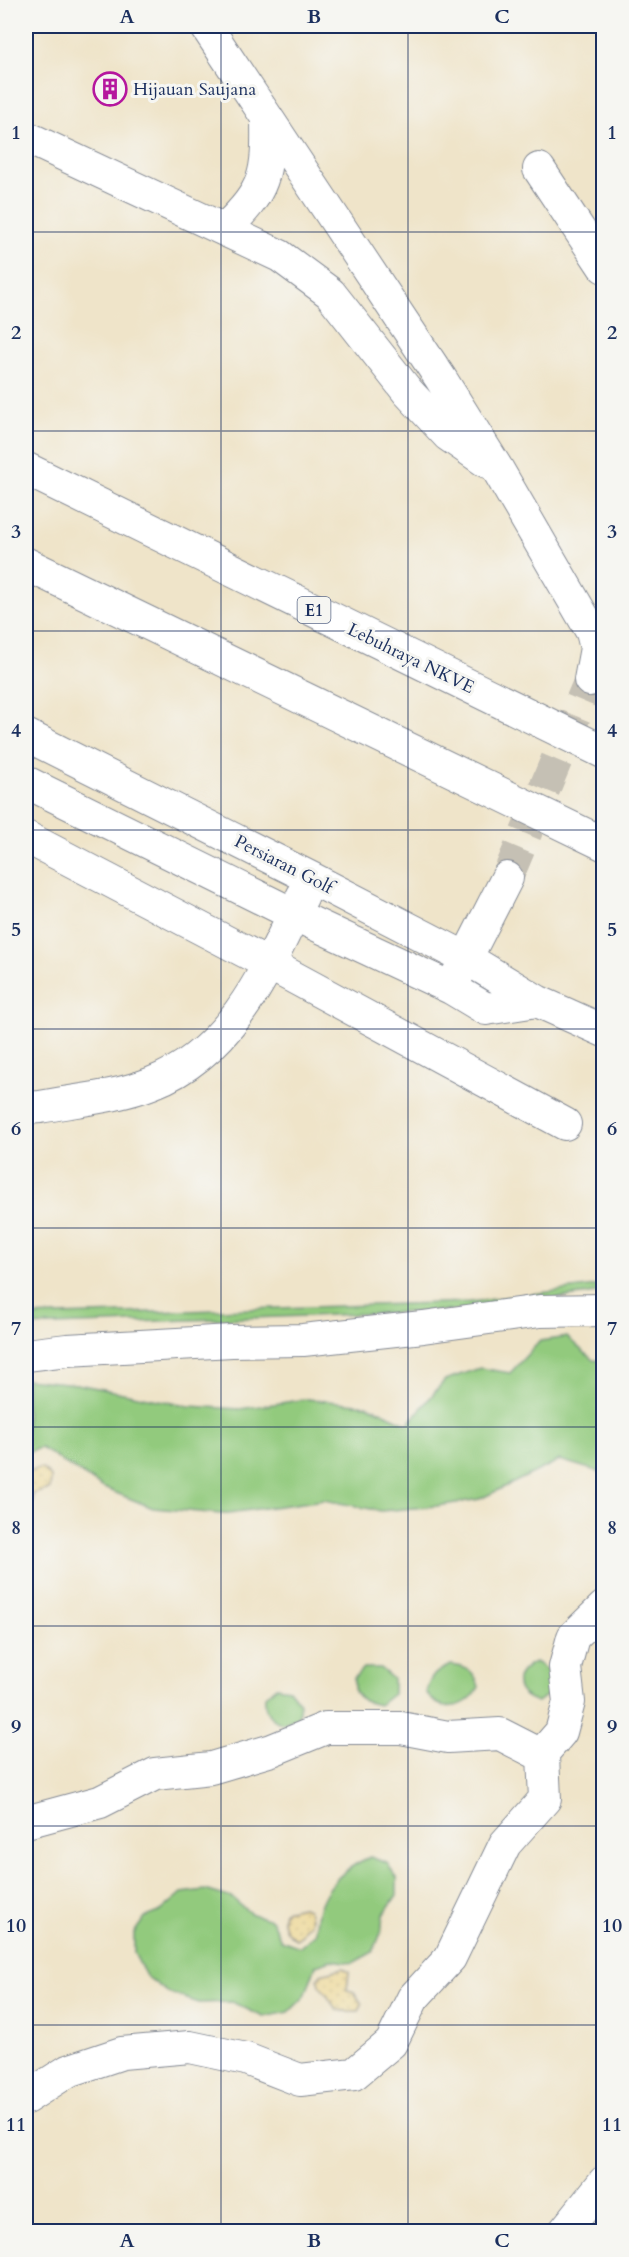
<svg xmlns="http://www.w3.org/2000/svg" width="629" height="2257" viewBox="0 0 629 2257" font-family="Cardo,serif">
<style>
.grass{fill:#92ca7d;stroke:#567c6e;stroke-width:1.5}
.sand{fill:url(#sand-dots);stroke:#84847e;stroke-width:1.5}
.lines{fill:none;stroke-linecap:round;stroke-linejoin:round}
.minor-tunnel{stroke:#c5c0b4;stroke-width:32;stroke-dasharray:32 16;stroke-linecap:butt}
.minor-casing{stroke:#858a94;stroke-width:34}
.highway-casing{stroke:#858a94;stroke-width:35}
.minor{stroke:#fff;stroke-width:32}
.highway{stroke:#fff;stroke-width:33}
.grid{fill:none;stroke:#1b2f5e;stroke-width:1.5;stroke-opacity:0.55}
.labels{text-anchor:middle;stroke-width:6;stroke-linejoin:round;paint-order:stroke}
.shield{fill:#f6f6f2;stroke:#5d6b8a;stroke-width:1.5}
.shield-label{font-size:16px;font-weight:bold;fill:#1b2f5e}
.poi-label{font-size:18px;fill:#1b2f5e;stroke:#f6f6f2;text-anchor:start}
.street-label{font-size:18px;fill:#1b2f5e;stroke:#f6f6f2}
.neatline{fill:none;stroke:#1b2f5e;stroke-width:2}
.grid-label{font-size:20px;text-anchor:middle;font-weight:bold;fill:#1b2f5e}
</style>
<defs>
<pattern id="sand-dots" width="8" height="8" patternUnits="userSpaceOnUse" patternTransform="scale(1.5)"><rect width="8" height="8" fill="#eeda9e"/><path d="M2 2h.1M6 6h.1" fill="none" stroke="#ccbb8a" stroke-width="1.8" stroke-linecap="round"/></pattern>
</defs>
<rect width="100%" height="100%" fill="#f6f6f2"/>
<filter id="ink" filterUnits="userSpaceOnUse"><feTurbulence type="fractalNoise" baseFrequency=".0167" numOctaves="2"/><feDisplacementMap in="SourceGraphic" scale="12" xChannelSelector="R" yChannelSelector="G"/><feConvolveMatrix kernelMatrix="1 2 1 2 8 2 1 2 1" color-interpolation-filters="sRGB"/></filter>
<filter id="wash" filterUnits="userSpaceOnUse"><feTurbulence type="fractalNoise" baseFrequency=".008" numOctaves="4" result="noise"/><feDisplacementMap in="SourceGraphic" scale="24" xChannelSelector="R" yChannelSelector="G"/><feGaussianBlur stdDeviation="1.35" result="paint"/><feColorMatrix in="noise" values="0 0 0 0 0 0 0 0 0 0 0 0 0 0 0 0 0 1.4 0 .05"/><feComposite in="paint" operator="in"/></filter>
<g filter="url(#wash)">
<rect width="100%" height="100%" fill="#efe4c9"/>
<path class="grass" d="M 603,1285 L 603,1292 L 471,1310 L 26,1326 L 26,1316 L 470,1302 Z
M 567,1337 L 593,1360 L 603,1361 L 603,1473 L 560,1460 L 480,1499 L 437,1506 L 381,1511 L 324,1500 L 221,1514 L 153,1508 L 104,1488 L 41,1448 L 26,1452 L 26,1379 L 77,1384 L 189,1406 L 240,1409 L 307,1399 L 367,1405 L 408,1424 L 445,1380 L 480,1368 L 510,1373 L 540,1341 Z
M 535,1662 C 550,1670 553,1677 550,1693 L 538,1702 C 512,1694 511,1674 535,1662 Z
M 451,1665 C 468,1667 475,1671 479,1687 C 467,1709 441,1714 426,1693 C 429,1677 436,1671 451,1665 Z
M 363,1668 L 380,1668 L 393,1679 L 393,1694 L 379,1705 L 364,1701 L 354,1692 L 354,1678 Z
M 276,1687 L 289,1689 L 300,1703 L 298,1717 L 283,1724 C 269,1719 264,1712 265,1696 Z
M 370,1857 L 387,1863 L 397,1878 L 397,1895 L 383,1915 L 381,1933 L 373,1952 L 353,1963 L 331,1960 L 316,1965 L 305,1996 L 289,2012 L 263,2017 L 232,2002 L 199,2003 L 169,1993 L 146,1976 L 134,1953 L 134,1933 L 145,1917 L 161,1911 L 182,1893 L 205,1890 L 232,1898 L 250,1913 L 271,1920 L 281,1940 L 300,1947 L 316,1933 C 315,1897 338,1870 370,1857 Z"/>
<path class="sand" d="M 42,1468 L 51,1477 L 50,1489 L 33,1494 L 33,1503 L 26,1508 L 26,1469 L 32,1471 Z
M 302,1907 L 308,1909 L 311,1916 L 310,1923 L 305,1928 L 302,1935 L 296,1939 C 285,1933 281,1923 284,1911 Z
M 343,1968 L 349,1972 L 347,1990 L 354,1992 L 362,2004 L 359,2011 C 353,2011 343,2012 338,2010 C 332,2007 328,1993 319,1986 L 318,1979 L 321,1974 Z"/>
</g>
<g filter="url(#ink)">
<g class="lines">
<path class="minor-tunnel" d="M 507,878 L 590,680"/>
<g class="minor-casing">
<path id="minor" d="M 206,26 L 441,379 L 498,470 L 592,632 L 596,648 L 590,680
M 26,137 L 280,256 L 330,293 L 408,392 L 448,435 L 487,462
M 539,169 L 604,267
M 225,229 C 266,189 268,175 267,119
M 26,735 L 311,878 L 466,958 L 537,1001 L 604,1031
M 26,782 L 293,914 L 451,988 L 486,1009 L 537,1001
M 26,837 L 269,964 L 565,1124
M 457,976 L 507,878
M 26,1108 L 40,1107 C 77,1100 117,1097 152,1083 C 233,1052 268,967 303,895
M 26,1355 L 67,1350 L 232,1341 L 303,1340 L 423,1327 L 540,1311 L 604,1310
M 541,1755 L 561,1732 L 569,1702 L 565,1667 L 573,1637 L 604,1607
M 26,1822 L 100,1802 L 155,1774 L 211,1768 L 272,1750 L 326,1728 L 401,1728 L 448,1737 L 500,1734 L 543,1756 L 545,1799 L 505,1844 L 450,1958 L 413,1998 L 391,2043 L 354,2074 L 300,2080 L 246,2059 L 190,2047 L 122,2053 L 68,2071 L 26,2098
M 564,2232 L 604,2182"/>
</g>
<g class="highway-casing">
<path id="highway" d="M 26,469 L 604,752
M 26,564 L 604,844"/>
</g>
<use href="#minor" class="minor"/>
<use href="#highway" class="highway"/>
</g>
</g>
<path class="grid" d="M 221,26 L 221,2232M 408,26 L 408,2232M 26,232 L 604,232M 26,431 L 604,431M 26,631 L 604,631M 26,830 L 604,830M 26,1029 L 604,1029M 26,1228 L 604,1228M 26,1427 L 604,1427M 26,1626 L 604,1626M 26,1826 L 604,1826M 26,2025 L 604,2025"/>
<defs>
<g id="building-ring" transform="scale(1.725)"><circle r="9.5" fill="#f6f6f2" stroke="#b5179e" stroke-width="1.5"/><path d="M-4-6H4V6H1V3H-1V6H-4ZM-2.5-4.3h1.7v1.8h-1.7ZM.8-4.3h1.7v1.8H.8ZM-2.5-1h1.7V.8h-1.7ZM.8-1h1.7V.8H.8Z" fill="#b5179e"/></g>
</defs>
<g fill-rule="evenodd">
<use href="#building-ring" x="110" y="89"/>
</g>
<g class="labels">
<rect class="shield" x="297.5" y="597" width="33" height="26" rx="4.5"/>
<g class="shield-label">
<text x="314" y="616">E1</text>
</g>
<g class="poi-label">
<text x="133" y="95">Hijauan Saujana</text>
</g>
<g class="street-label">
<text transform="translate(411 658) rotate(26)" y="6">Lebuhraya NKVE</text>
<text transform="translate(284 864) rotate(27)" y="6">Persiaran Golf</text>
</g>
</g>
<rect width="629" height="2257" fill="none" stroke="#f6f6f2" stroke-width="66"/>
<rect x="33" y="33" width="563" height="2191" class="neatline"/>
<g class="grid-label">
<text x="127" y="23">A</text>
<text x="314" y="23">B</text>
<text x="502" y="23">C</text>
<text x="16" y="139">1</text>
<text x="612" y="139">1</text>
<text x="16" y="339">2</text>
<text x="612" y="339">2</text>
<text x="16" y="538">3</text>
<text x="612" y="538">3</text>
<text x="16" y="737">4</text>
<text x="612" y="737">4</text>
<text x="16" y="936">5</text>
<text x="612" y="936">5</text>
<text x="16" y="1135">6</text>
<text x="612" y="1135">6</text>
<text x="16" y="1335">7</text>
<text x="612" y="1335">7</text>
<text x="16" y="1534">8</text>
<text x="612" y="1534">8</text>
<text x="16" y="1733">9</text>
<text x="612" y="1733">9</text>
<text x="16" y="1932">10</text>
<text x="612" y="1932">10</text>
<text x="16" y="2131">11</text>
<text x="612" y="2131">11</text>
<text x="127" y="2247">A</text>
<text x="314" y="2247">B</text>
<text x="502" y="2247">C</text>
</g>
</svg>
